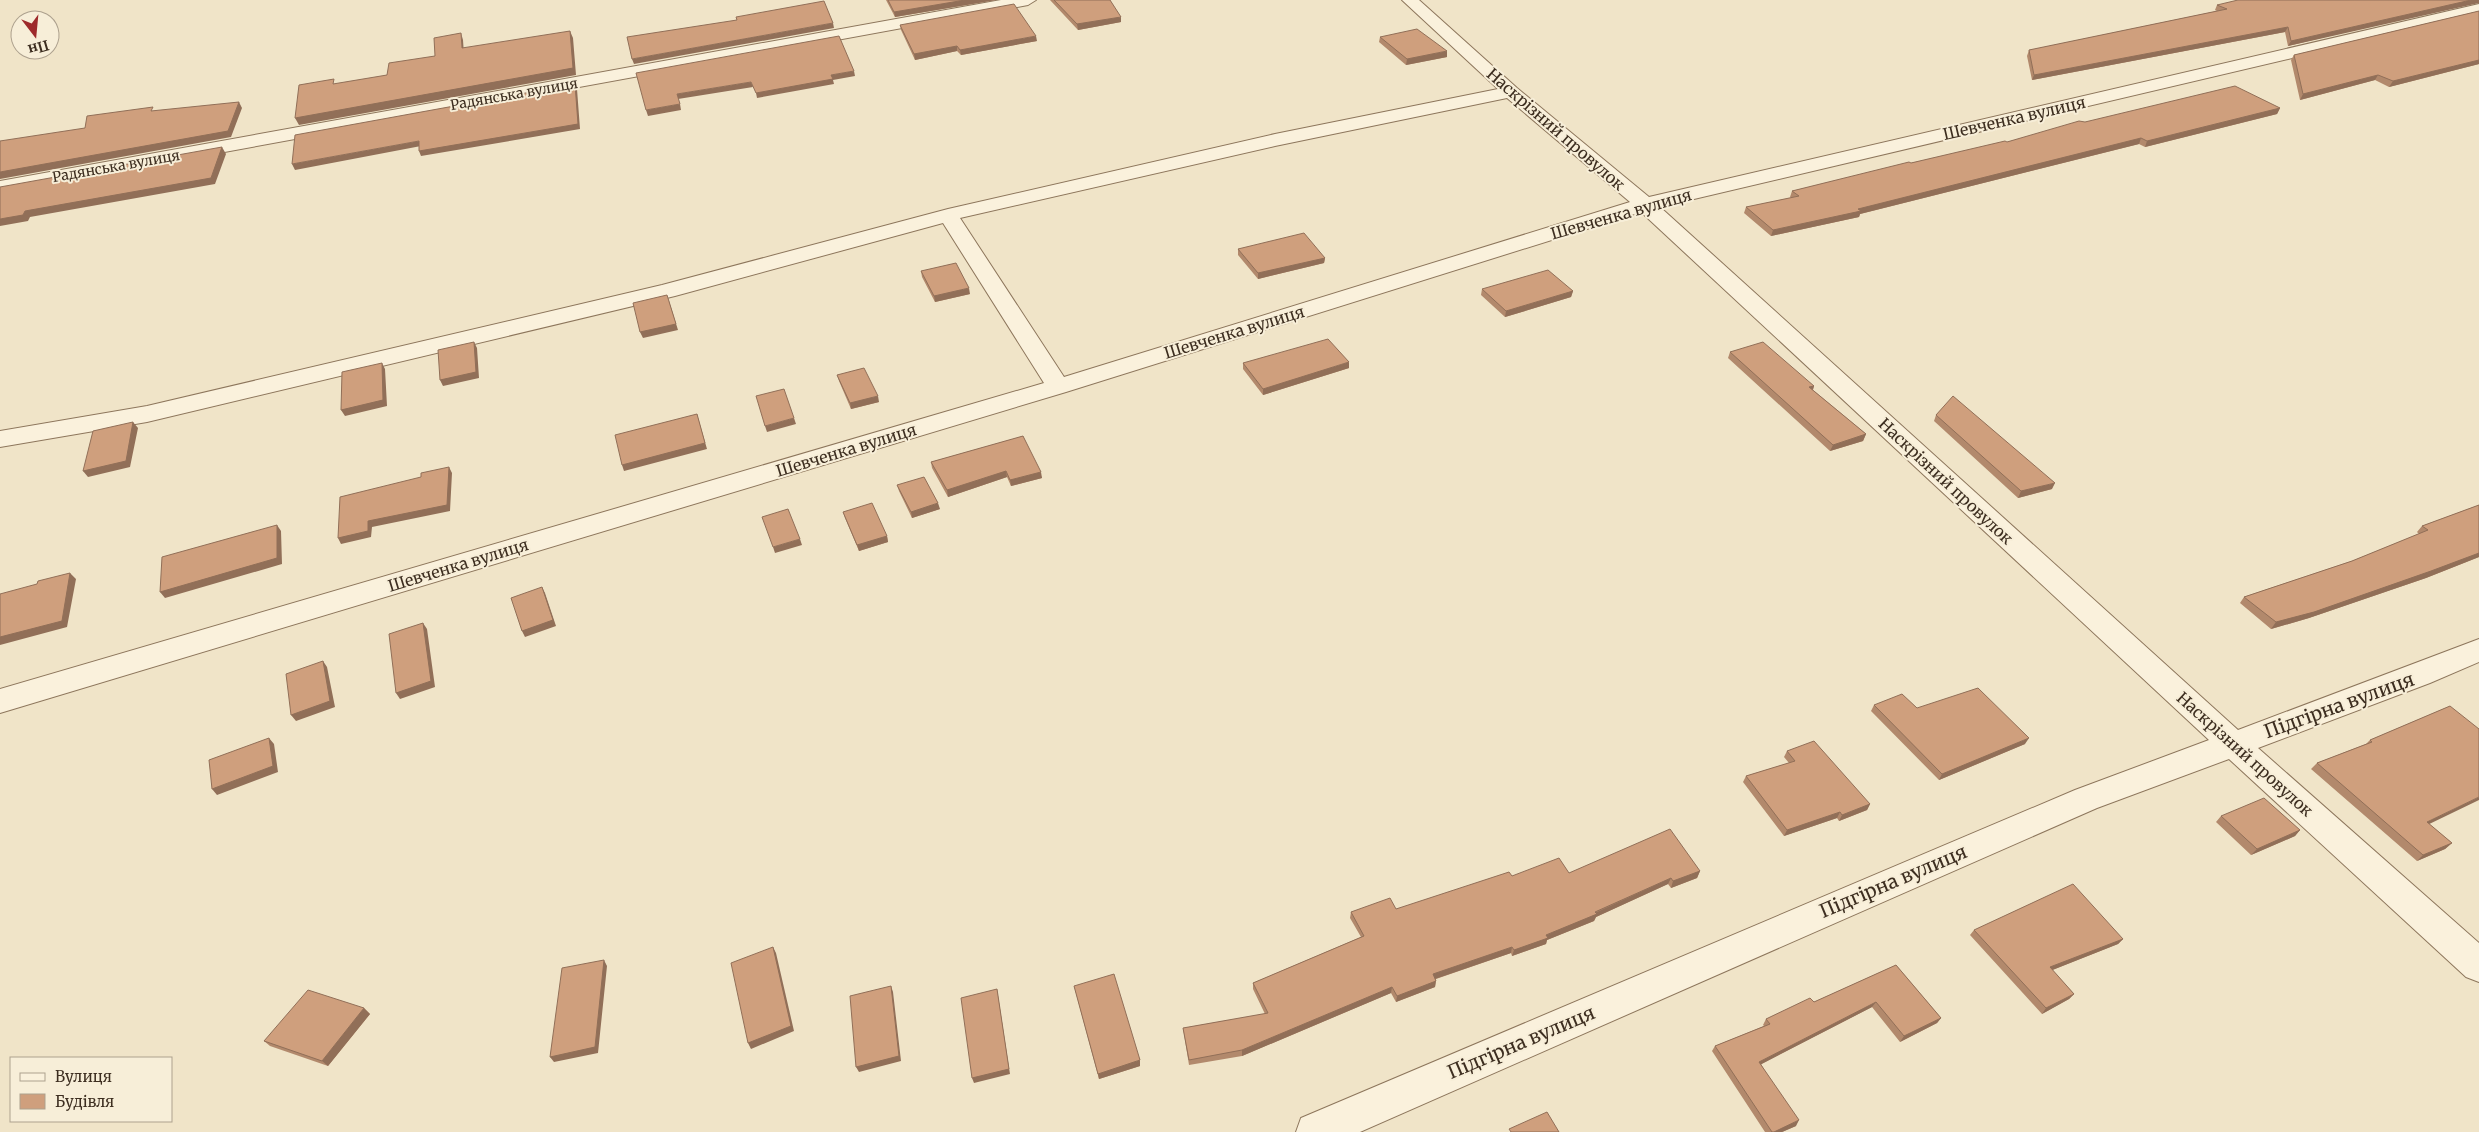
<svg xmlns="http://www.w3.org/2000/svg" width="2479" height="1132" viewBox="0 0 2479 1132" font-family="Merriweather,serif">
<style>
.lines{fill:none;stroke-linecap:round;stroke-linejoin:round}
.street-casing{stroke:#8d765c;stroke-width:2}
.street{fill:#faf1dc;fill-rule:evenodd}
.wall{fill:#b2896c}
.shaded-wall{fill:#916f58}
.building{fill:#cf9f7d;stroke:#916f58}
.labels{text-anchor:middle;stroke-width:4;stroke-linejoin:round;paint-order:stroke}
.far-street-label{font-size:14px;fill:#3d2e20;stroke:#f7eed8}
.street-label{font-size:16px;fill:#3d2e20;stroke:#f7eed8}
.near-street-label{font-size:19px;fill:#3d2e20;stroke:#f7eed8}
</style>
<rect width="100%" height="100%" fill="#f0e4c8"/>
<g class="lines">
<g class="street-casing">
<path id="street" d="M 1001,0 L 1036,0 L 1028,5 L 0,193 L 0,181 Z
M 1402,0 L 1419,0 L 1517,88 L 1649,197 L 2479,4 L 2479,14 L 1660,207 L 2238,730 L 2479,639 L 2479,662 L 2430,683 L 2258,748 L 2479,943 L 2479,982 L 2466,977 L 2229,759 L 2097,808 L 1360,1132 L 1296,1132 L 1301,1118 L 2075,790 L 2209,740 L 1641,212 L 1066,392 L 0,713 L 0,689 L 1044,383 L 943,223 L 675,296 L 147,422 L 0,447 L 0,431 L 147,406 L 662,285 L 948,209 L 1275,134 L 1498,89 ZM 1507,98 L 1630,202 L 1064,377 L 960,218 L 1275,146 Z"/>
</g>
<use href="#street" class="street"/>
</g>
<path class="wall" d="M 886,0 L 996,0 L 895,17 Z
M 1050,0 L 1110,0 L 1121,22 L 1078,30 Z
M 2479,0 L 2288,46 L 2285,32 L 2032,80 L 2027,56 L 2029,50 L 2217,11 L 2215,10 L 2217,5 Z
M 2479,11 L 2479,64 L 2389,87 L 2375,80 L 2300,100 L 2291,60 L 2294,55 Z
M 900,25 L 1037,41 L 961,55 L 957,51 L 915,60 L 901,30 Z
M 1380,37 L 1447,57 L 1406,65 L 1379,42 Z
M 2280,108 L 2277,114 L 2145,147 L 2139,144 L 1860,214 L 1859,217 L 1771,236 L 1744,213 L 1746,207 L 1791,198 L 1790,197 L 1792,191 L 1911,163 L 2007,142 L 2085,122 Z
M 1238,249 L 1325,258 L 1324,263 L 1258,279 L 1238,255 Z
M 921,271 L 970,294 L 935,302 L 922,277 Z
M 1482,289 L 1573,291 L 1571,297 L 1505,317 L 1481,295 Z
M 1730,352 L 1814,386 L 1813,390 L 1866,434 L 1863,441 L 1830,451 L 1728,358 Z
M 1243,363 L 1349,368 L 1263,395 L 1243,369 Z
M 837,375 L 879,402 L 851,409 L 839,381 Z
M 1936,415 L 2052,489 L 2018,498 L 1934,421 Z
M 1023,436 L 1042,478 L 1011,486 L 1007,477 L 948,497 L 932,468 L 931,462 Z
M 897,485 L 940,509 L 912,518 L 899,491 Z
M 2479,505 L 2479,557 L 2426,578 L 2309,618 L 2271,629 L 2240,603 L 2244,597 L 2352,561 L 2419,534 L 2417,532 L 2422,526 Z
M 843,512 L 887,536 L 888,542 L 859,551 L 845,518 Z
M 1874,705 L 1917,708 L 2025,744 L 1939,780 L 1871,711 Z
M 2450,706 L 2429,824 L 2452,843 L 2445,849 L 2417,861 L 2311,769 L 2317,763 L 2366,744 L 2370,740 Z
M 1787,751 L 1870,804 L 1867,810 L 1839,821 L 1837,818 L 1784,836 L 1743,782 L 1746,776 L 1789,763 L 1784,757 Z
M 2221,816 L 2300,830 L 2295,836 L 2251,855 L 2216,822 Z
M 1700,871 L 1697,878 L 1671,888 L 1668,884 L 1596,917 L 1594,921 L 1547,940 L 1546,944 L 1512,956 L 1511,953 L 1436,979 L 1435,987 L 1396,1002 L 1391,993 L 1242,1056 L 1189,1065 L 1183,1028 L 1265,1014 L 1253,989 L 1253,983 L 1361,937 L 1350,918 L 1351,912 L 1396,909 L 1512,876 L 1569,873 Z
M 1974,930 L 2123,939 L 2118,944 L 2052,970 L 2074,994 L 2069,999 L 2042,1014 L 1970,935 Z
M 1896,965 L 1941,1018 L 1937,1023 L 1900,1042 L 1872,1007 L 1761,1064 L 1796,1126 L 1782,1132 L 1765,1132 L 1712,1051 L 1715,1046 L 1764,1026 L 1763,1025 L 1766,1019 L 1814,1002 Z
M 1074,986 L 1140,1066 L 1099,1079 Z
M 364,1008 L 370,1014 L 328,1066 L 270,1046 L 264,1041 Z"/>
<path class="shaded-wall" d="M 965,0 L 996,0 L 895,17 L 894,12 Z
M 2471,0 L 2479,0 L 2479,3 L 2288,46 L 2291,41 Z
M 1121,17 L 1121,22 L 1078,30 L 1077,24 Z
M 833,23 L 834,28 L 634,64 L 632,59 Z
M 2288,27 L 2285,32 L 2032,80 L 2034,75 Z
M 570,31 L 573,38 L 576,75 L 299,125 L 295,118 Z
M 461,33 L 463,40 L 464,55 L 462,48 Z
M 1036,36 L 1037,41 L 961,55 L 960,50 Z
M 957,46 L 957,51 L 915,60 L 914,54 Z
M 1447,51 L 1447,57 L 1406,65 L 1407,59 Z
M 2479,60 L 2479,64 L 2389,87 L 2393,81 Z
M 854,71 L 855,76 L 833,80 L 834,84 L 757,98 L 756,93 L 831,75 Z
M 2378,75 L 2375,80 L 2300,100 L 2303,94 Z
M 751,82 L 753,87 L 678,99 L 677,94 Z
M 575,84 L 577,89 L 580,129 L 421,156 L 419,151 Z
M 239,102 L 242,108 L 231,137 L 0,179 L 0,172 Z
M 680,104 L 681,110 L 648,116 L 646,110 Z
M 2280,108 L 2277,114 L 2145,147 L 2147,141 Z
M 2141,138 L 2139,144 L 1860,214 L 1859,217 L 1771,236 L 1773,230 Z
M 419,141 L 421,146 L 295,170 L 292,164 Z
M 222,147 L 226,154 L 215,184 L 30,217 L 28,221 L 0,226 L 0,219 Z
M 1325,258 L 1324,263 L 1258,279 L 1258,273 Z
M 969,288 L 970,294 L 935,302 L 934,296 Z
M 1573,291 L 1571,297 L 1505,317 L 1506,311 Z
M 669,301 L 678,330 L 643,338 L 640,332 Z
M 474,342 L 477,348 L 479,378 L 443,386 L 440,380 Z
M 1349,362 L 1349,368 L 1263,395 L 1263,389 Z
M 382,363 L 385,369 L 387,406 L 345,416 L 341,410 Z
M 1814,386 L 1812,392 L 1809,387 Z
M 878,396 L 879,402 L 851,409 L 850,403 Z
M 697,414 L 707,449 L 624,471 L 622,465 Z
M 794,418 L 796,424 L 767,432 L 765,426 Z
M 133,422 L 138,428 L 130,467 L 88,477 L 83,471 Z
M 1866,434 L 1863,441 L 1830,451 L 1833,445 Z
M 449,467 L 452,473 L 450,511 L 372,527 L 371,537 L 341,544 L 338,538 L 368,521 Z
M 1006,471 L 1007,477 L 948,497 L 947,490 Z
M 1041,472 L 1042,478 L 1011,486 L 1010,480 Z
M 2055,483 L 2052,489 L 2018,498 L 2021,491 Z
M 938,503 L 940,509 L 912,518 L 911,512 Z
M 277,525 L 281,531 L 282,564 L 165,598 L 160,592 Z
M 887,536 L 888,542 L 859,551 L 857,545 Z
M 800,539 L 802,545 L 775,553 L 773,547 Z
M 2479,553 L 2479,557 L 2426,578 L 2309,618 L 2271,629 L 2276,622 Z
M 70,573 L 76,579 L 67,627 L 0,645 L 0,637 Z
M 542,587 L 545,593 L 556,626 L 525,637 L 522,631 Z
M 423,623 L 427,629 L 435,687 L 400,699 L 396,693 Z
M 323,661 L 327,667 L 335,707 L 296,721 L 291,715 Z
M 269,738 L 274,744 L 278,772 L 217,795 L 212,789 Z
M 2029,738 L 2025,744 L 1939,780 L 1942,774 Z
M 2479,797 L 2479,800 L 2421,828 L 2427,822 Z
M 1870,804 L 1867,810 L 1839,821 L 1842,815 Z
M 1840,812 L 1837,818 L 1784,836 L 1787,830 Z
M 2300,830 L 2295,836 L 2251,855 L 2257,849 Z
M 2452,843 L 2445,849 L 2417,861 L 2423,855 Z
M 1700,871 L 1697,878 L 1671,888 L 1673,881 Z
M 1671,878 L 1668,884 L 1596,917 L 1594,921 L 1547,940 L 1546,944 L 1512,956 L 1514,950 Z
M 2123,939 L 2118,944 L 2045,973 L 2050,967 Z
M 773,947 L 776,953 L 794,1031 L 751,1049 L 748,1043 Z
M 1512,947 L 1511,953 L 1432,980 L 1433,974 Z
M 604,960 L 607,966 L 598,1053 L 554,1062 L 550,1057 Z
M 1436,981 L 1435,987 L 1396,1002 L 1397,996 Z
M 891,986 L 893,992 L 901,1061 L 859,1072 L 856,1067 Z
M 1392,987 L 1391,993 L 1242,1056 L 1242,1050 Z
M 997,989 L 1010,1074 L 974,1083 L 972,1078 Z
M 2074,994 L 2069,999 L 2042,1014 L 2046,1008 Z
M 1876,1002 L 1872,1007 L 1756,1067 L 1759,1062 Z
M 364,1008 L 370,1014 L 328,1066 L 322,1061 Z
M 1941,1018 L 1937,1023 L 1900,1042 L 1904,1036 Z
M 1140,1060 L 1140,1066 L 1099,1079 L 1098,1074 Z
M 1799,1120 L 1796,1126 L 1782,1132 L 1774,1132 Z"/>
<path class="building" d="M 888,0 L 965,0 L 894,12 Z
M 1054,0 L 1110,0 L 1121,17 L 1077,24 Z
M 2238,0 L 2471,0 L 2291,41 L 2288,27 L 2034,75 L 2029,50 L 2227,9 L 2217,5 Z
M 824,1 L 833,23 L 632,59 L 627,37 L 737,20 L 736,17 Z
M 1014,4 L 1036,36 L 960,50 L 957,46 L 914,54 L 900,25 Z
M 2479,11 L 2479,60 L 2393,81 L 2378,75 L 2303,94 L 2294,55 Z
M 1417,29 L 1447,51 L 1407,59 L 1380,37 Z
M 570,31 L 573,68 L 295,118 L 299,85 L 334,79 L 333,84 L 387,75 L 389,63 L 435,56 L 434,38 L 461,33 L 462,48 Z
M 839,36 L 854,71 L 831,75 L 833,79 L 756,93 L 751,82 L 677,94 L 680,104 L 646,110 L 636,73 Z
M 575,84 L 578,124 L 419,151 L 419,141 L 292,164 L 295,135 Z
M 2235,86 L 2280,108 L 2147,141 L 2141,138 L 1858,209 L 1861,211 L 1773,230 L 1746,207 L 1799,196 L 1792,191 L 1909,162 L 1911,163 L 2005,141 L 2007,142 L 2079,121 L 2085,122 Z
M 239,102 L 228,131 L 0,172 L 0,141 L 85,128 L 87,116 L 153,107 L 151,111 Z
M 222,147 L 211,178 L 25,211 L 23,215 L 0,219 L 0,187 Z
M 1304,233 L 1325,258 L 1258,273 L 1238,249 Z
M 956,263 L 969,288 L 934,296 L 921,271 Z
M 1548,270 L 1573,291 L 1506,311 L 1482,289 Z
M 667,295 L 676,324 L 640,332 L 633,303 Z
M 1328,339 L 1349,362 L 1263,389 L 1243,363 Z
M 474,342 L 476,372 L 440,380 L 438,350 Z
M 1763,342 L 1814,386 L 1809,387 L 1866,434 L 1833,445 L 1730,352 Z
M 382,363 L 383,400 L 341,410 L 342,372 Z
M 864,368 L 878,396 L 850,403 L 837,375 Z
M 784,389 L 794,418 L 765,426 L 756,396 Z
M 1953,396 L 2055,483 L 2021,491 L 1936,415 Z
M 697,414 L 705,443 L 622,465 L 615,435 Z
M 133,422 L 126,461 L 83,471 L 93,431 Z
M 1023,436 L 1041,472 L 1010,480 L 1006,471 L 947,490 L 931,462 Z
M 449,467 L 447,505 L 368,521 L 368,531 L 338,538 L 340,497 L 421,477 L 421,473 Z
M 924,477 L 938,503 L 911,512 L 897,485 Z
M 872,503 L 887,536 L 857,545 L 843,512 Z
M 2479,505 L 2479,553 L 2431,571 L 2314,612 L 2276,622 L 2244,597 L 2352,561 L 2428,530 L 2422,526 Z
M 788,509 L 800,539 L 773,547 L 762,517 Z
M 277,525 L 277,558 L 160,592 L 162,557 Z
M 70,573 L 62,621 L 0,637 L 0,594 L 37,584 L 38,581 Z
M 542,587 L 553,620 L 522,631 L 511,598 Z
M 423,623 L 431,681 L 396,693 L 389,634 Z
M 323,661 L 330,701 L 291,715 L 286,674 Z
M 1978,688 L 2029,738 L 1942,774 L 1874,705 L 1902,694 L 1917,708 Z
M 2450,706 L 2479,729 L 2479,797 L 2427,822 L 2452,843 L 2423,855 L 2317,763 L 2372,742 L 2370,740 Z
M 269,738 L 273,766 L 212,789 L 209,760 Z
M 1814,741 L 1870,804 L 1842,815 L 1840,812 L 1787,830 L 1746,776 L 1795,761 L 1787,751 Z
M 2264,798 L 2300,830 L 2257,849 L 2221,816 Z
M 1670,829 L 1700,871 L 1673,881 L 1671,878 L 1595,912 L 1597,914 L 1546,935 L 1548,938 L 1514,950 L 1512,947 L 1433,974 L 1436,981 L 1397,996 L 1392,987 L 1242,1050 L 1189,1060 L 1183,1028 L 1268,1013 L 1253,983 L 1364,936 L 1351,912 L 1390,898 L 1396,909 L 1509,872 L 1512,876 L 1559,858 L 1569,873 Z
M 2073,884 L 2123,939 L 2050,967 L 2074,994 L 2046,1008 L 1974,930 Z
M 773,947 L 791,1026 L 748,1043 L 731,963 Z
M 604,960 L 595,1047 L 550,1057 L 562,968 Z
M 1896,965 L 1941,1018 L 1904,1036 L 1876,1002 L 1759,1062 L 1799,1120 L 1774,1132 L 1772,1132 L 1715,1046 L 1770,1024 L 1766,1019 L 1810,998 L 1814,1002 Z
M 1114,974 L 1140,1060 L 1098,1074 L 1074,986 Z
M 891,986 L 899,1056 L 856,1067 L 850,996 Z
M 997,989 L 1009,1069 L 972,1078 L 961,998 Z
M 308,990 L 364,1008 L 322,1061 L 264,1041 Z
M 1547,1112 L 1559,1132 L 1511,1132 L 1509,1129 Z"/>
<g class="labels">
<g class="far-street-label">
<text transform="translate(514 94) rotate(-10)" y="5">Радянська вулиця</text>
<text transform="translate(116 166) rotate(-10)" y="5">Радянська вулиця</text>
</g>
<g class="street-label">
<text transform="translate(2014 118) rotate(-13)" y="6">Шевченка вулиця</text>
<text transform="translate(1556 129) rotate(41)" y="6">Наскрізний провулок</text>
<text transform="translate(1621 214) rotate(-16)" y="6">Шевченка вулиця</text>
<text transform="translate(1234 332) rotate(-17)" y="6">Шевченка вулиця</text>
<text transform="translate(846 450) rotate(-17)" y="6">Шевченка вулиця</text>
<text transform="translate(1946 481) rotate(43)" y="6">Наскрізний провулок</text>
<text transform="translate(458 565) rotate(-17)" y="6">Шевченка вулиця</text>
<text transform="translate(2245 754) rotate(42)" y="6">Наскрізний провулок</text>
</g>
<g class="near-street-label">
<text transform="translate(2339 705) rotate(-20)" y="7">Підгірна вулиця</text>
<text transform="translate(1893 881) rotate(-23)" y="7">Підгірна вулиця</text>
<text transform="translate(1521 1042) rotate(-23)" y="7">Підгірна вулиця</text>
</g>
</g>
<rect x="10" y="1057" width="162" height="65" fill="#f7eed8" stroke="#ada18e"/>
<rect x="20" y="1073" width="25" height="8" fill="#faf1dc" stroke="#ada18e"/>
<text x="55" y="1082" font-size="15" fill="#3d2e20">Вулиця</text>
<rect x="20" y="1094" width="25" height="15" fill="#cf9f7d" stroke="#ada18e"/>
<text x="55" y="1107" font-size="15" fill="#3d2e20">Будівля</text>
<g transform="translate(35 35) rotate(164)"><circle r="24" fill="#f7eed8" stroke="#ada18e"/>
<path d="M0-4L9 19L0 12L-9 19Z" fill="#9e2a2b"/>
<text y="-8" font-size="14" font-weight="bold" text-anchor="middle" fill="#3d2e20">Пн</text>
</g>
</svg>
